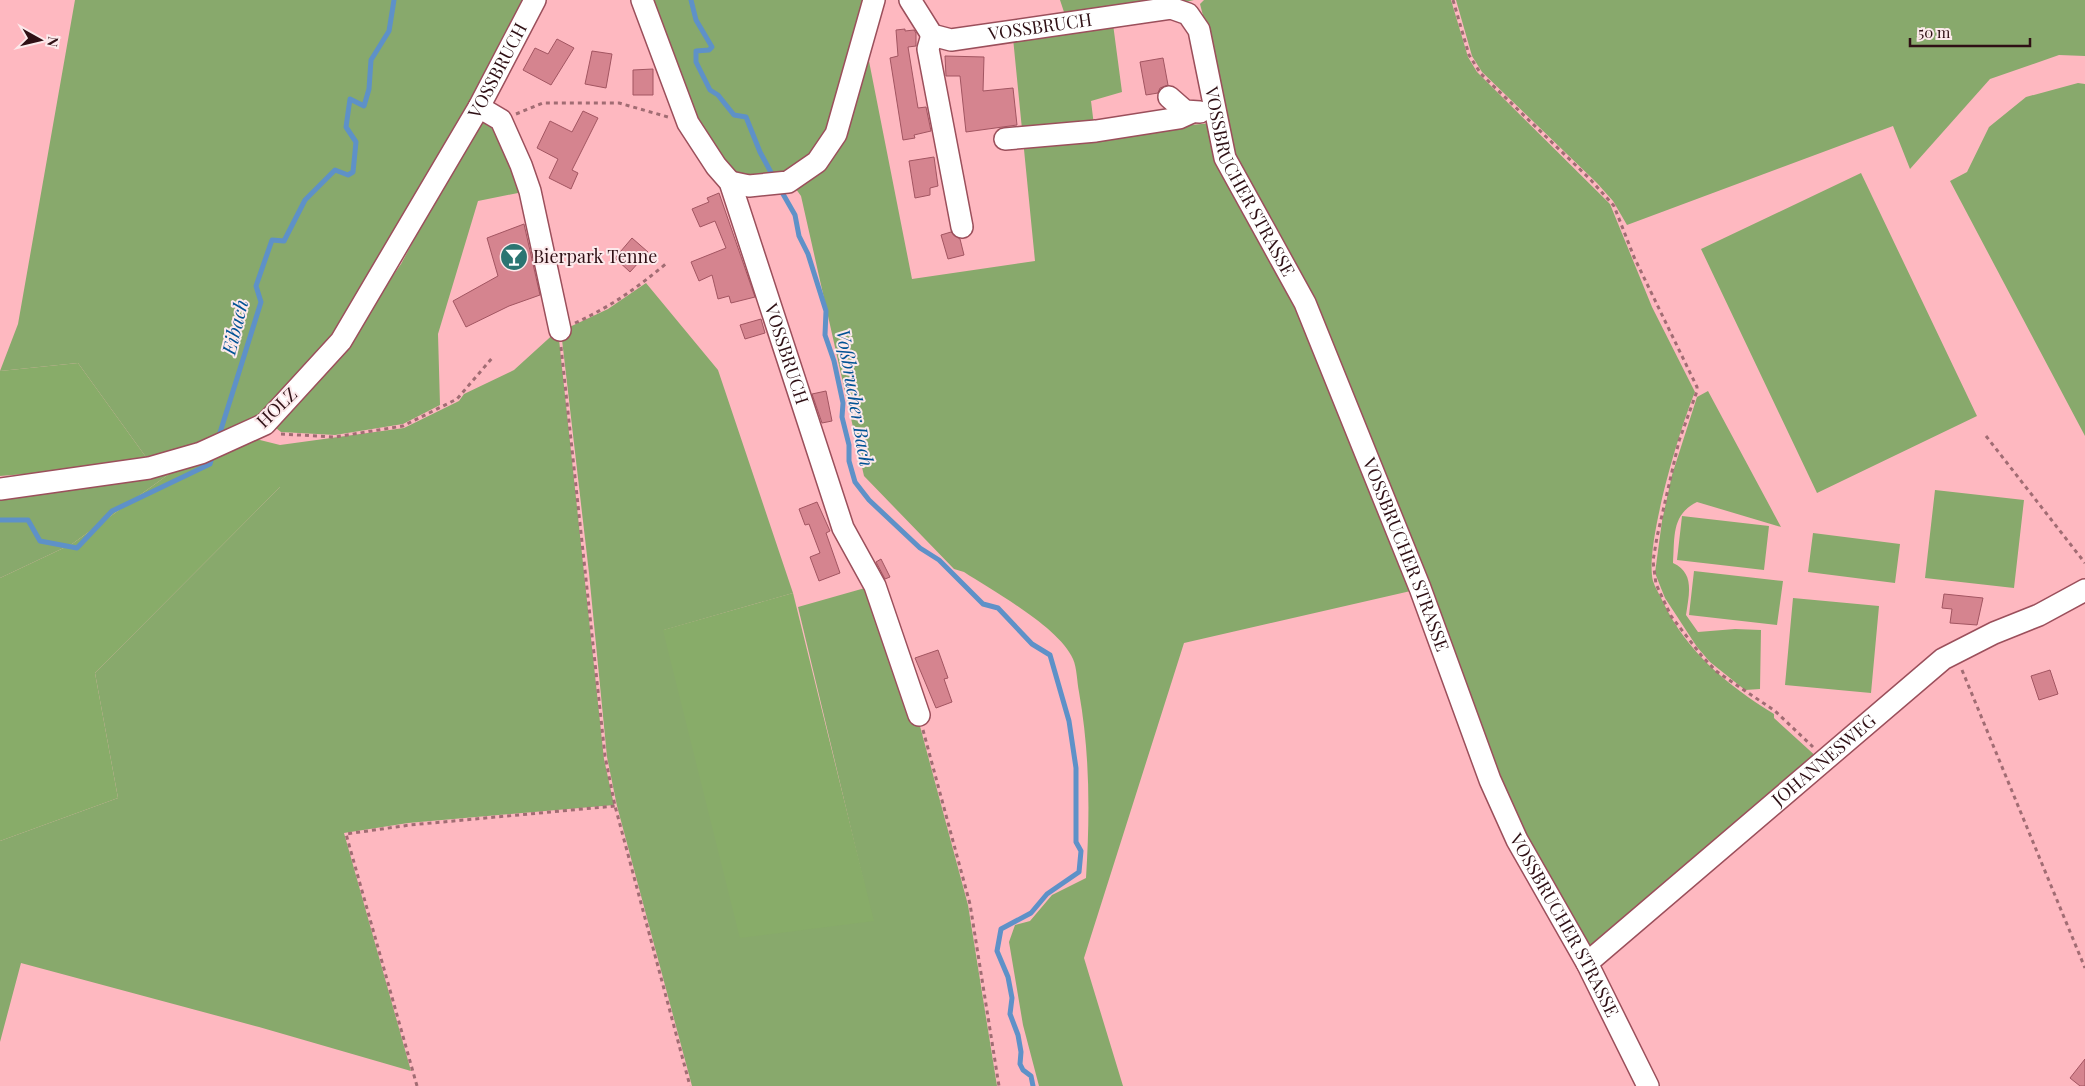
<svg xmlns="http://www.w3.org/2000/svg" width="2085" height="1086" viewBox="0 0 2085 1086" font-family="'Playfair Display',serif">
<style>
.green{fill:#88a96c}
.forest{fill:#88ac69}
.lines{fill:none;stroke-linecap:round;stroke-linejoin:round}
.stream{stroke:#5e91c8;stroke-width:5}
.building{fill:#d5848f;stroke:#a25561}
.minor-casing{stroke:#9b4f5b;stroke-width:24}
.path{stroke:#a16c73;stroke-width:3;stroke-dasharray:4 4;stroke-linecap:butt}
.minor{stroke:#fff;stroke-width:21}
.labels{text-anchor:middle;stroke-width:4;stroke-linejoin:round;paint-order:stroke}
.street-label{font-size:18px;fill:#2f1015;stroke:#fce9eb}
.poi-label{font-size:18px;fill:#2f1015;stroke:#fce9eb;text-anchor:start}
.water-label{font-size:19px;font-style:italic;fill:#005295;stroke:#fce9eb}
</style>
<rect width="100%" height="100%" fill="#feb8c0"/>
<path class="green" d="M 75,0 L 530,0 L 339,339 L 264,422 L 151,464 L 78,363 L 0,371 L 18,324 Z
M 645,0 L 872,0 L 834,131 L 816,159 L 778,178 L 736,174 L 720,163 L 695,120 Z
M 1060,0 L 1194,0 L 1171,5 L 1066,18 Z
M 1204,0 L 1451,0 L 1468,57 L 1477,72 L 1610,204 L 1652,307 L 1695,392 C 1680,427 1644,547 1653,581 C 1655,588 1660,595 1663,602 C 1687,652 1727,685 1774,714 L 1774,718 L 1819,759 L 1590,952 L 1526,842 L 1230,145 L 1208,35 L 1200,4 Z
M 1456,0 L 2085,0 L 2085,56 L 2059,55 L 1990,79 L 1910,169 L 1893,126 L 1627,225 L 1613,201 L 1597,183 L 1482,72 L 1472,56 Z
M 1113,24 L 1122,92 L 1091,101 L 1095,134 L 1212,123 L 1274,256 L 1415,590 L 1184,643 L 1084,958 L 1123,1086 L 1039,1086 L 1023,1025 L 1009,942 L 1015,925 L 1030,921 L 1052,895 L 1086,878 C 1090,815 1090,754 1079,692 C 1077,682 1077,668 1073,659 C 1059,627 993,591 964,572 L 954,569 L 864,476 L 801,196 L 793,185 L 812,174 L 867,51 L 912,279 L 1035,261 L 1013,38 Z
M 2078,83 L 2085,84 L 2085,436 L 1950,181 L 1967,172 L 1989,127 L 2026,97 Z
M 494,117 L 528,191 L 478,201 L 438,334 L 440,405 L 403,424 L 335,435 L 281,432 L 272,425 L 344,346 L 401,264 L 450,173 L 484,118 Z
M 1861,173 L 1977,416 L 1817,493 L 1701,249 Z
M 646,283 L 718,370 L 793,593 L 664,630 L 873,921 L 798,607 L 872,586 L 917,715 L 968,905 L 997,1086 L 692,1086 L 617,806 L 607,757 L 589,573 L 561,331 L 608,309 Z
M 558,330 L 604,759 L 614,805 L 408,823 L 344,833 L 411,1071 L 259,1027 L 21,963 L 0,1042 L 0,841 L 118,798 L 95,673 L 280,487 L 280,445 L 404,428 L 459,401 L 464,394 L 514,370 Z
M 1708,391 L 1781,527 L 1697,502 C 1671,515 1675,537 1673,563 C 1695,573 1689,594 1686,615 L 1698,632 L 1735,629 L 1761,630 L 1760,689 L 1745,690 L 1710,662 L 1697,647 L 1665,598 L 1655,573 L 1662,521 L 1672,475 L 1697,397 Z
M 176,469 L 72,544 L 0,578 L 0,497 Z
M 1935,490 L 2024,500 L 2014,588 L 1925,578 Z
M 1682,516 L 1769,526 L 1764,570 L 1677,560 Z
M 1813,533 L 1900,544 L 1895,583 L 1808,572 Z
M 1694,571 L 1783,581 L 1777,625 L 1689,615 Z
M 1793,598 L 1879,606 L 1871,693 L 1785,685 Z"/>
<path class="forest" d="M 78,363 L 151,464 L 0,476 L 0,371 Z
M 248,437 L 280,445 L 280,487 L 95,673 L 118,798 L 0,841 L 0,578 L 72,544 L 176,469 Z
M 793,593 L 874,921 L 740,938 L 663,630 Z"/>
<g class="lines">
<path class="stream" d="M 691,0 L 696,20 L 712,47 L 709,50 L 696,51 L 696,62 L 710,90 L 718,95 L 734,115 L 746,117 L 760,152 L 774,178
M 779,187 L 795,215 L 799,236 L 808,254 L 826,311 L 825,335 L 834,361 L 843,403 L 842,417 L 849,445 L 849,461 L 855,482 L 869,500 L 920,548 L 939,560 L 983,604 L 998,608 L 1032,644 L 1050,655 L 1069,721 L 1076,768 L 1076,842 L 1081,851 L 1079,872 L 1047,894 L 1031,913 L 1001,929 L 997,951 L 1008,977 L 1012,998 L 1010,1014 L 1018,1035 L 1021,1052 L 1020,1064 L 1023,1070 L 1031,1076 L 1033,1086
M 218,439 L 261,302 L 256,286 L 272,240 L 284,241 L 305,200 L 335,170 L 348,175 L 353,172 L 356,142 L 346,127 L 350,99 L 364,106 L 369,89 L 371,60 L 389,31 L 394,0
M 0,520 L 28,520 L 40,541 L 77,548 L 112,511 L 210,464 L 213,454"/>
</g>
<path class="building" d="M 905,29 L 905,31 L 914,30 L 916,33 L 916,46 L 908,47 L 918,108 L 926,107 L 931,131 L 914,135 L 915,138 L 903,140 L 890,58 L 898,56 L 896,30 Z
M 557,39 L 574,48 L 551,85 L 523,70 L 535,48 L 548,54 Z
M 592,51 L 612,54 L 606,88 L 585,84 Z
M 945,56 L 984,57 L 983,91 L 1013,88 L 1017,125 L 966,132 L 960,76 L 946,76 Z
M 1163,58 L 1168,85 L 1160,88 L 1158,93 L 1146,95 L 1140,62 Z
M 653,69 L 653,95 L 633,95 L 633,70 Z
M 583,111 L 598,118 L 572,170 L 578,173 L 571,189 L 549,178 L 558,159 L 537,148 L 550,121 L 572,132 Z
M 934,157 L 938,186 L 930,188 L 930,195 L 915,198 L 909,161 Z
M 719,193 L 755,297 L 731,303 L 729,296 L 718,299 L 712,275 L 699,281 L 691,262 L 726,248 L 715,221 L 700,227 L 692,209 L 709,202 L 707,198 Z
M 524,224 L 540,295 L 509,306 L 466,327 L 453,301 L 498,276 L 487,238 Z
M 951,232 L 960,239 L 964,255 L 948,259 L 941,235 Z
M 632,238 L 648,252 L 630,272 L 615,258 Z
M 761,319 L 765,333 L 745,339 L 740,325 Z
M 826,391 L 832,421 L 822,423 L 812,394 Z
M 817,502 L 830,531 L 826,533 L 840,573 L 819,581 L 810,557 L 820,553 L 809,524 L 805,525 L 799,509 Z
M 881,559 L 890,577 L 885,579 L 876,562 Z
M 1944,594 L 1983,598 L 1977,625 L 1950,623 L 1952,609 L 1942,608 Z
M 938,650 L 948,678 L 944,679 L 952,702 L 936,708 L 915,658 Z
M 2050,670 L 2058,694 L 2039,700 L 2031,676 Z
M 2085,1059 L 2085,1086 L 2080,1086 L 2070,1078 Z"/>
<g class="lines">
<g class="minor-casing">
<g id="minor">
<path id="s1" d="M 642,0 L 688,123 L 716,166 L 730,182 L 843,528 L 875,586 L 919,715"/>
<path id="s2" d="M 910,0 L 932,35 L 951,40 L 1171,8 L 1188,14 L 1199,30 L 1225,158 L 1305,303 L 1420,588 L 1490,780 L 1517,840 L 1587,963 L 1648,1086"/>
<path d="M 932,35 L 928,49 L 962,227"/>
<path d="M 1169,97 L 1185,111 L 1200,112"/>
<path d="M 479,107 L 501,120 L 521,165 L 530,191 L 560,330"/>
<path d="M 1005,139 L 1096,131 L 1179,118 L 1190,113"/>
<path d="M 730,182 L 749,186 L 788,182 L 817,162 L 836,134 L 874,0"/>
<path id="s3" d="M 0,489 L 149,468 L 201,453 L 265,424 L 341,341 L 479,107 L 535,0"/>
<path id="s4" d="M 1587,963 L 1943,659 L 1994,633 L 2039,615 L 2085,590"/>
</g>
</g>
<path class="path" d="M 1453,0 L 1469,55 L 1481,74 L 1590,179 L 1614,206 L 1634,257 L 1697,387 L 1697,391 L 1679,441 L 1657,537 L 1653,561 L 1656,584 L 1671,616 L 1701,655 L 1716,671 L 1775,711 L 1813,747
M 516,114 L 543,103 L 619,103 L 668,117
M 575,323 C 612,306 637,288 668,262
M 561,347 L 605,756 L 615,806 L 690,1086
M 281,434 L 335,437 L 403,426 L 457,399 L 493,357
M 1986,436 L 2085,563
M 1962,670 L 2085,968
M 923,730 L 970,904 L 999,1086
M 417,1086 L 346,834 L 410,825 L 615,806"/>
<use href="#minor" class="minor"/>
</g>
<defs>
<g id="bar-disc" transform="scale(1.4375)"><circle r="9.5" fill="#2b7572" stroke="#fce9eb"/><path d="M-6-5H6L.8 .8V4.5H3.5V6h-7V4.5H-.8V.8Z" fill="#fff"/></g>
</defs>
<g fill-rule="evenodd">
<use href="#bar-disc" x="514" y="257"/>
</g>
<g class="labels">
<g class="street-label">
<text dy="6" stroke="none"><textPath href="#s2" startOffset="151">VOSSBRUCH</textPath></text>
<text dy="6" stroke="none"><textPath href="#s3" startOffset="700">VOSSBRUCH</textPath></text>
<text dy="6" stroke="none"><textPath href="#s2" startOffset="482">VOSSBRUCHER STRASSE</textPath></text>
<text dy="6" stroke="none"><textPath href="#s1" startOffset="385">VOSSBRUCH</textPath></text>
<text transform="translate(277 408) rotate(-44)" y="6">HOLZ</text>
<text dy="6" stroke="none"><textPath href="#s2" startOffset="888">VOSSBRUCHER STRASSE</textPath></text>
<text dy="6" stroke="none"><textPath href="#s4" startOffset="312">JOHANNESWEG</textPath></text>
<text dy="6" stroke="none"><textPath href="#s2" startOffset="1292">VOSSBRUCHER STRASSE</textPath></text>
</g>
<g class="poi-label">
<text x="533" y="263">Bierpark Tenne</text>
</g>
<g class="water-label">
<text transform="translate(235 327) rotate(-76)" y="7">Eibach</text>
<text transform="translate(855 398) rotate(80)" y="7">Voßbrucher Bach</text>
</g>
</g>
<g transform="translate(40 40) rotate(98)" stroke="#fce9eb" stroke-width="4" paint-order="stroke">
<path d="M0-4L9 19L0 12L-9 19Z" fill="#2f1015"/>
<text y="-8" font-size="14" font-weight="bold" text-anchor="middle" fill="#2f1015">N</text>
</g>
<path d="M1910 38v8h120v-8" fill="none" stroke="#2f1015" stroke-width="2.5"/>
<text x="1918" y="38" font-size="15" fill="#2f1015" stroke="#fce9eb" stroke-width="4" paint-order="stroke">50 m</text>
</svg>
